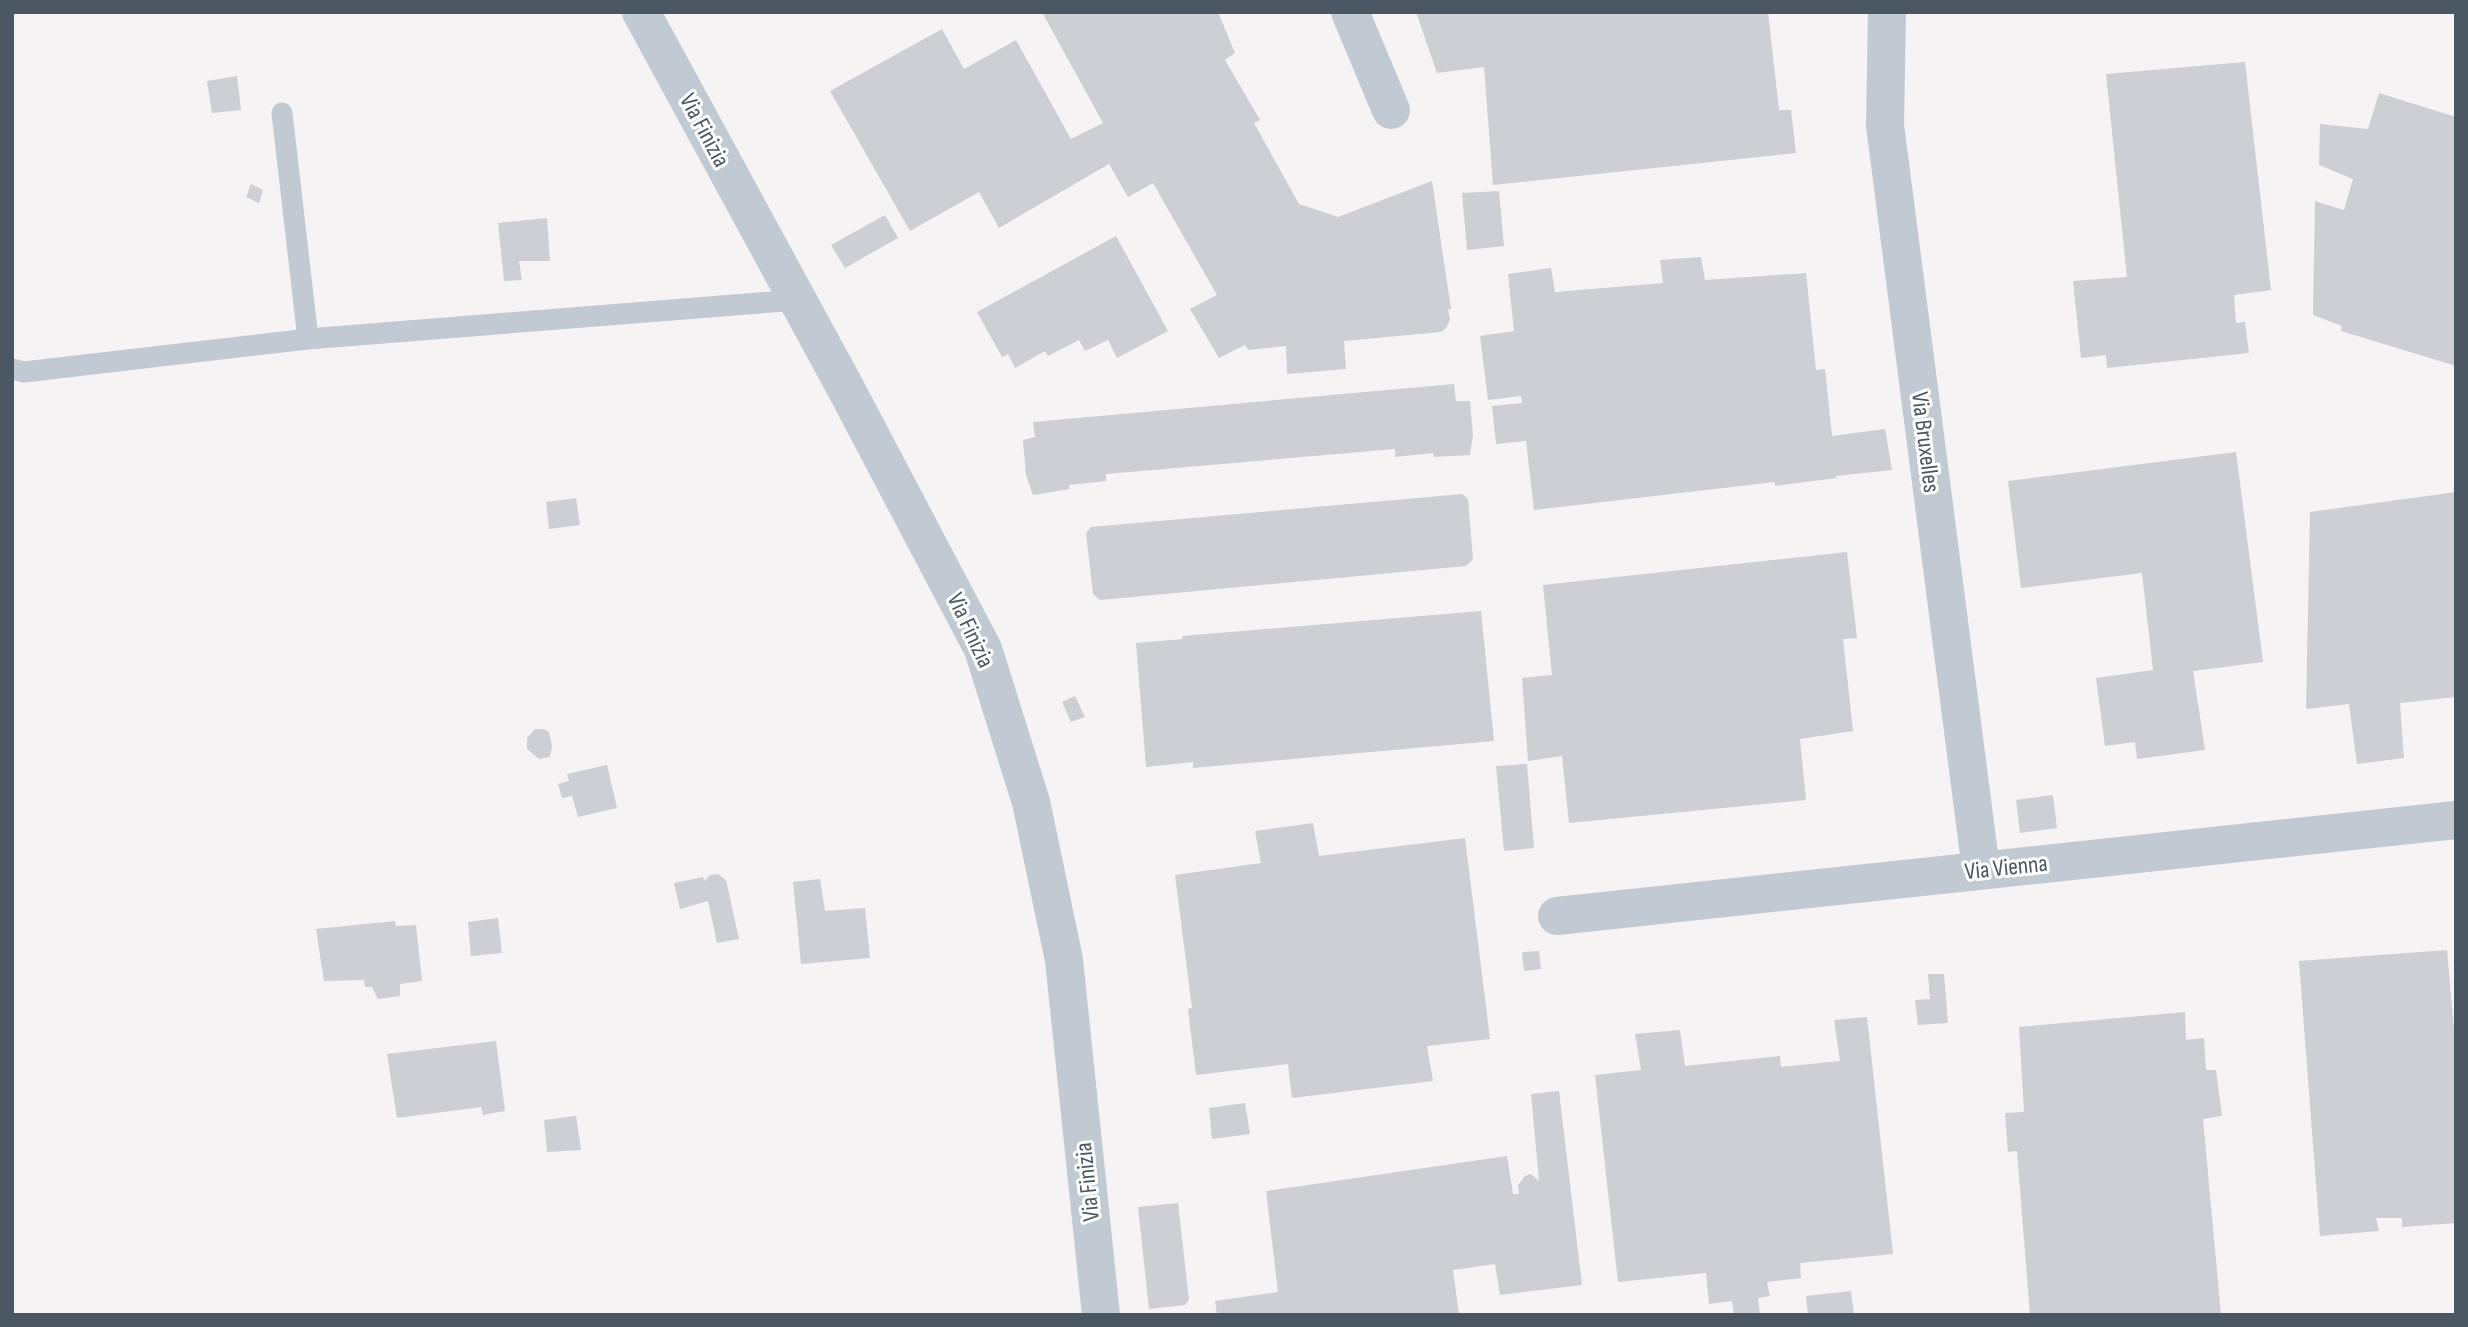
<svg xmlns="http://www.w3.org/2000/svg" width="2468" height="1327" viewBox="0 0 2468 1327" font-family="'Sofia Sans Condensed',sans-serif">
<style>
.building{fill:#cdcfd5}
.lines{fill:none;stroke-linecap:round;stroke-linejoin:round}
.service{stroke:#c1cad2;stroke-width:21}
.minor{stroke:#c1cad2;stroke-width:38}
.labels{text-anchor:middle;stroke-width:6;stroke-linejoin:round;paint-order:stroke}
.street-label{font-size:24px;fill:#4a5661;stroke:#fff}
</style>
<rect width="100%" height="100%" fill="#f5f3f3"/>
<path class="building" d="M 1042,12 L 1218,12 L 1235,53 L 1225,60 L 1260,120 L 1254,123 L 1299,204 L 1338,217 L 1432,181 L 1451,309 L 1448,309 L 1450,320 L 1446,328 L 1441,332 L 1344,341 L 1346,369 L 1287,374 L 1286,346 L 1248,350 L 1245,345 L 1219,358 L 1190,309 L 1217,295 L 1153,183 L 1128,197 L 1109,164 L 999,228 L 979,192 L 910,231 L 830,91 L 942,29 L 964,69 L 1016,40 L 1071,139 L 1103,123 Z
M 1416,12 L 1768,12 L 1779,110 L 1791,110 L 1796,153 L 1493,185 L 1484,67 L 1437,73 Z
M 2245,62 L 2271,290 L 2234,295 L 2236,323 L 2245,322 L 2249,353 L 2107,368 L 2106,355 L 2081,358 L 2073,281 L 2127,277 L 2106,74 Z
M 237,76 L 241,110 L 212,113 L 207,81 Z
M 2379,93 L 2456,117 L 2456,366 L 2341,331 L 2342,326 L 2313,315 L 2315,201 L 2344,210 L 2353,179 L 2319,165 L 2320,124 L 2368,129 Z
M 251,184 L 263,190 L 259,203 L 246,197 Z
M 1499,191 L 1504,246 L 1467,250 L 1462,193 Z
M 885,215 L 898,238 L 845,268 L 831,245 Z
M 547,218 L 550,261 L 519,261 L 522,280 L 504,281 L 498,223 Z
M 1116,236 L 1168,331 L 1117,358 L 1108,340 L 1085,351 L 1079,340 L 1048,356 L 1045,351 L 1015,368 L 1008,354 L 1002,357 L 977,312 Z
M 1701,257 L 1705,280 L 1806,273 L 1816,370 L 1825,369 L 1832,436 L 1885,429 L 1892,470 L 1836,476 L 1837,478 L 1775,486 L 1775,482 L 1534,510 L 1526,441 L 1496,444 L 1492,406 L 1522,403 L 1521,396 L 1488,400 L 1480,336 L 1514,331 L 1508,274 L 1551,268 L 1555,292 L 1663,283 L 1660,260 Z
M 1454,384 L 1456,401 L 1470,401 L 1473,435 L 1470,455 L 1434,457 L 1433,453 L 1395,457 L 1395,449 L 1106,474 L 1106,481 L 1069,485 L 1070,489 L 1033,495 L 1026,475 L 1023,440 L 1035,437 L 1033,422 Z
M 2236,452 L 2263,662 L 2193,671 L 2205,750 L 2137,759 L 2135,742 L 2105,746 L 2096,678 L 2153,670 L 2142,573 L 2021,588 L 2008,481 Z
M 2456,492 L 2456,697 L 2400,703 L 2404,758 L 2357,764 L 2349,704 L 2306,709 L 2310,512 Z
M 1462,494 L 1468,499 L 1473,559 L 1466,566 L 1100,600 L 1093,594 L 1086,533 L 1091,527 Z
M 576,498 L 580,525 L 549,529 L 546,502 Z
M 1847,552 L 1857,638 L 1843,639 L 1853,731 L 1800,739 L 1806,800 L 1569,823 L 1562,756 L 1528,761 L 1522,678 L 1552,675 L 1543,585 Z
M 1481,611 L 1494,741 L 1193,768 L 1193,762 L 1146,767 L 1136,643 L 1183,639 L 1182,636 Z
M 1075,696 L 1085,717 L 1071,722 L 1062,702 Z
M 535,729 L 544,729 L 549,732 L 552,746 L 550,757 L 539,759 L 527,749 L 527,738 Z
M 1527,764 L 1534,848 L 1504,851 L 1496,766 Z
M 607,765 L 617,808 L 578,817 L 572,796 L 562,798 L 558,784 L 569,781 L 567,774 Z
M 2053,795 L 2057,828 L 2020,833 L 2016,800 Z
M 1313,823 L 1319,856 L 1465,838 L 1490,1039 L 1427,1046 L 1433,1081 L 1292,1098 L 1288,1064 L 1196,1075 L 1188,1009 L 1192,1008 L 1175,875 L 1261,863 L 1255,831 Z
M 718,874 L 726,880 L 739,939 L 717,943 L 708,901 L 680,909 L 674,883 L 703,877 L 704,881 L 710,875 Z
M 820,879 L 825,911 L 865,908 L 870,958 L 801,964 L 793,882 Z
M 498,918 L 502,953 L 471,956 L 468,922 Z
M 395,921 L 396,926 L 416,925 L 422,981 L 400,984 L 400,996 L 378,999 L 372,987 L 365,987 L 364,980 L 324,981 L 316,929 Z
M 2447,950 L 2456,1052 L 2456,1223 L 2402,1227 L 2402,1218 L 2376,1218 L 2379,1231 L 2320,1236 L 2299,961 Z
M 1539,951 L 1541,969 L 1524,971 L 1522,952 Z
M 1928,974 L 1944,974 L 1948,1023 L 1918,1025 L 1915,1000 L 1930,999 Z
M 2185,1012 L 2186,1040 L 2204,1038 L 2206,1070 L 2216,1070 L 2222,1116 L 2203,1119 L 2221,1315 L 2030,1315 L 2017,1151 L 2008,1152 L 2005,1113 L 2024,1112 L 2019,1027 Z
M 1867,1017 L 1893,1254 L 1800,1263 L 1801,1278 L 1767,1282 L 1770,1296 L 1758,1298 L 1760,1315 L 1734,1315 L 1732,1301 L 1709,1304 L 1706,1273 L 1618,1282 L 1595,1075 L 1641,1070 L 1635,1034 L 1680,1030 L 1685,1066 L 1780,1056 L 1781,1067 L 1840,1061 L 1834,1020 Z
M 496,1041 L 505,1111 L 483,1115 L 481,1107 L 397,1118 L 387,1054 Z
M 1559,1091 L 1582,1285 L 1500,1295 L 1495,1264 L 1453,1270 L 1459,1315 L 1217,1315 L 1215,1301 L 1278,1292 L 1266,1191 L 1507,1156 L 1513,1194 L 1519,1194 L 1518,1185 L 1525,1176 L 1531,1174 L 1539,1181 L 1531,1094 Z
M 1245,1103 L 1250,1134 L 1212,1139 L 1209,1108 Z
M 576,1116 L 581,1150 L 547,1152 L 544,1120 Z
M 1178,1203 L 1189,1300 L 1185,1305 L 1149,1309 L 1138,1207 Z
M 1851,1291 L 1854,1315 L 1808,1315 L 1806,1296 Z"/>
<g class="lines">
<path class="service" d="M 282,113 L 308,339
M 12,369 L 24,372 L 308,339 L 797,300"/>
<path class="minor" d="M 641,12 L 845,387 L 983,649 L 1031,802 L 1064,960 L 1101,1315
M 1350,12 L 1391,110
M 1887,12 L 1885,125 L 1981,870
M 1557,916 L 2456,820"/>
</g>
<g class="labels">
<g class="street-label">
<text transform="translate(705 130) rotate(62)" y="8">Via Finizia</text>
<text transform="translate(1926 442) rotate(83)" y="8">Via Bruxelles</text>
<text transform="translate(971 630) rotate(65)" y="8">Via Finizia</text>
<text transform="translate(2006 867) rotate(-6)" y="8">Via Vienna</text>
<text transform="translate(1087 1182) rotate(-96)" y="8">Via Finizia</text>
</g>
</g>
<rect width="2468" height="1327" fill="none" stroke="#4a5661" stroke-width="28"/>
</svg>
